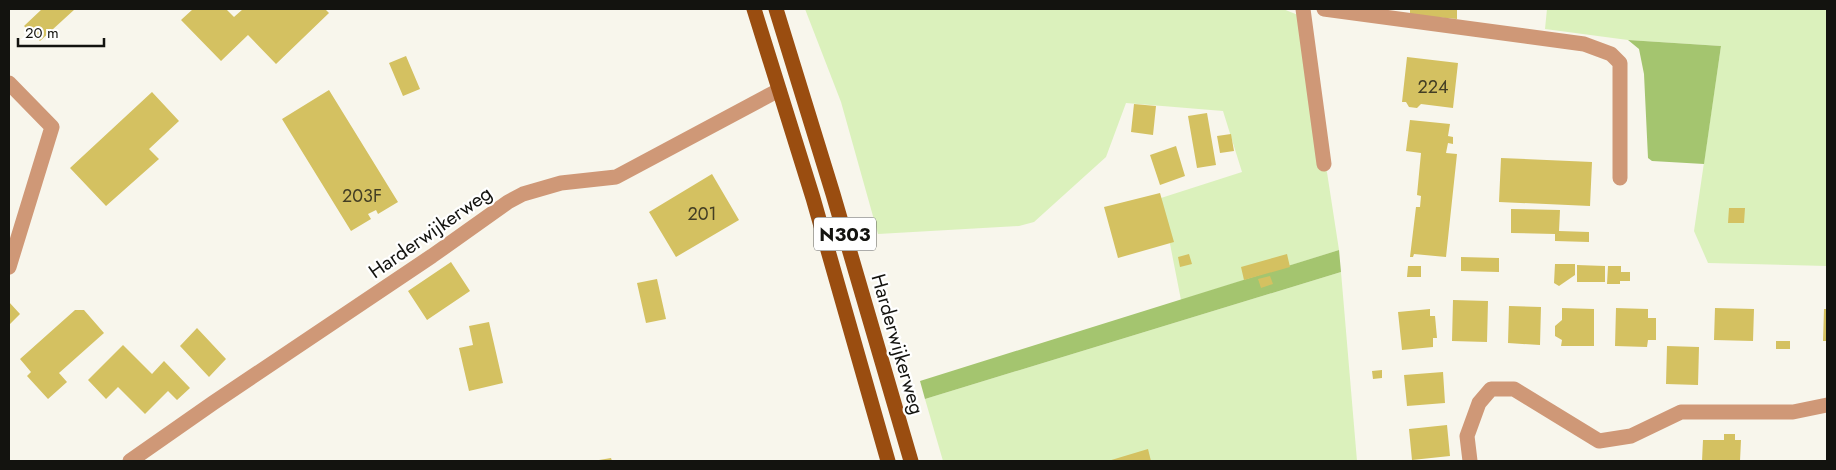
<svg xmlns="http://www.w3.org/2000/svg" width="1836" height="470" viewBox="0 0 1836 470" font-family="Jost,sans-serif">
<style>
.green{fill:#dbf1bc}
.forest{fill:#a4c56f}
.building{fill:#d4c161}
.lines{fill:none;stroke-linecap:round;stroke-linejoin:round}
.lane{stroke:#cf9877;stroke-width:15}
.primary{stroke:#9a4d10;stroke-width:15}
.labels{text-anchor:middle;stroke-width:4.5;stroke-linejoin:round;paint-order:stroke}
.number-label{font-size:18px;fill:#433e24}
.shield{fill:#fff;stroke:#5a5a57;stroke-width:1}
.shield-label{font-size:19px;font-weight:bold;fill:#13130f}
.street-label{font-size:20px;fill:#13130f;stroke:#fff}
</style>
<rect width="100%" height="100%" fill="#f8f6ec"/>
<path class="green" d="M 805,9 L 1283,9 L 1303,17 L 1339,250 L 1181,300 L 1161,198 L 1242,172 L 1223,111 L 1126,103 L 1106,157 L 1034,222 L 1019,226 L 878,234 L 841,102 Z
M 1547,9 L 1827,9 L 1827,266 L 1708,263 L 1694,231 L 1721,46 L 1628,40 L 1545,29 Z
M 1341,272 L 1357,461 L 943,461 L 925,399 Z"/>
<path class="forest" d="M 1628,40 L 1721,46 L 1704,164 L 1652,161 L 1648,158 L 1644,74 L 1639,49 Z
M 1339,250 L 1341,272 L 925,399 L 920,381 Z"/>
<path class="building" d="M 42,9 L 75,9 L 40,41 L 24,26 Z
M 193,9 L 226,9 L 234,17 L 243,9 L 325,9 L 329,13 L 276,64 L 248,35 L 221,61 L 181,20 Z
M 1410,9 L 1457,9 L 1457,19 L 1410,15 Z
M 406,56 L 420,89 L 403,96 L 389,63 Z
M 1407,57 L 1458,63 L 1453,108 L 1421,104 L 1417,108 L 1409,107 L 1406,102 L 1402,102 Z
M 329,90 L 398,202 L 378,214 L 376,210 L 368,214 L 371,219 L 351,231 L 282,119 Z
M 152,92 L 179,121 L 149,149 L 159,159 L 106,206 L 70,168 Z
M 1134,104 L 1156,106 L 1153,135 L 1131,132 Z
M 1207,113 L 1216,165 L 1197,168 L 1188,116 Z
M 1410,120 L 1450,124 L 1448,136 L 1453,137 L 1453,144 L 1448,143 L 1446,153 L 1457,154 L 1446,257 L 1414,254 L 1413,257 L 1410,257 L 1416,207 L 1420,207 L 1421,196 L 1417,195 L 1421,153 L 1406,151 Z
M 1231,134 L 1234,151 L 1220,153 L 1217,136 Z
M 1176,146 L 1185,176 L 1160,185 L 1150,155 Z
M 1501,158 L 1592,162 L 1590,206 L 1499,202 Z
M 712,174 L 739,220 L 676,257 L 649,212 Z
M 1160,193 L 1174,242 L 1118,258 L 1104,207 Z
M 1729,208 L 1745,208 L 1744,223 L 1728,223 Z
M 1511,209 L 1560,210 L 1559,231 L 1589,232 L 1589,242 L 1555,241 L 1555,234 L 1511,233 Z
M 1189,254 L 1192,264 L 1180,267 L 1178,257 Z
M 1287,254 L 1290,267 L 1244,280 L 1241,267 Z
M 1461,257 L 1499,258 L 1499,272 L 1461,271 Z
M 451,262 L 470,291 L 427,320 L 408,291 Z
M 1555,264 L 1575,264 L 1575,275 L 1559,286 L 1554,283 Z
M 1577,265 L 1605,266 L 1605,282 L 1577,282 Z
M 1408,266 L 1421,266 L 1421,277 L 1407,277 Z
M 1608,266 L 1621,266 L 1621,272 L 1630,272 L 1630,281 L 1620,281 L 1620,284 L 1607,284 Z
M 1270,276 L 1273,284 L 1261,288 L 1258,279 Z
M 657,279 L 666,319 L 646,323 L 637,283 Z
M 1453,300 L 1488,301 L 1487,342 L 1452,341 Z
M 9,302 L 20,314 L 9,325 Z
M 1509,306 L 1541,307 L 1540,345 L 1508,343 Z
M 1562,308 L 1594,309 L 1594,346 L 1561,346 L 1562,340 L 1555,336 L 1555,326 L 1562,320 Z
M 1616,308 L 1648,309 L 1648,318 L 1656,318 L 1656,340 L 1648,340 L 1647,347 L 1615,346 Z
M 1715,308 L 1754,309 L 1753,341 L 1714,340 Z
M 1430,309 L 1430,316 L 1435,316 L 1437,338 L 1433,338 L 1433,347 L 1402,350 L 1398,312 Z
M 1824,309 L 1827,309 L 1827,341 L 1823,341 Z
M 75,310 L 84,310 L 104,333 L 59,373 L 67,382 L 48,399 L 27,376 L 31,372 L 20,359 Z
M 489,322 L 503,383 L 469,391 L 459,348 L 473,345 L 469,326 Z
M 197,328 L 226,359 L 209,377 L 180,346 Z
M 1776,341 L 1790,341 L 1790,349 L 1776,349 Z
M 123,345 L 152,374 L 164,361 L 190,388 L 177,400 L 168,391 L 145,414 L 118,387 L 106,399 L 88,380 Z
M 1667,346 L 1699,347 L 1698,385 L 1666,384 Z
M 1382,370 L 1382,378 L 1373,379 L 1372,371 Z
M 1443,372 L 1445,403 L 1407,406 L 1404,375 Z
M 1447,425 L 1450,456 L 1412,460 L 1409,429 Z
M 1724,434 L 1735,434 L 1735,440 L 1741,440 L 1740,461 L 1702,461 L 1703,440 L 1724,440 Z
M 1148,449 L 1151,461 L 1108,461 Z
M 611,458 L 612,461 L 599,461 L 599,460 Z"/>
<g class="lines">
<path class="lane" d="M 1303,9 L 1324,164
M 1324,9 L 1584,44 L 1611,54 L 1620,63 L 1620,178
M 9,83 L 52,127 L 9,267
M 130,461 L 213,403 L 432,256 L 508,202 L 523,194 L 561,183 L 616,177 L 779,90
M 1470,461 L 1467,436 L 1479,403 L 1491,389 L 1514,389 L 1599,441 L 1631,436 L 1681,412 L 1793,412 L 1827,405"/>
<path class="primary" d="M 754,9 L 813,198 L 888,461
M 776,9 L 833,194 L 911,461"/>
</g>
<g class="labels">
<g class="number-label">
<text x="1433" y="93">224</text>
<text x="362" y="202">203F</text>
<text x="702" y="220">201</text>
</g>
<rect class="shield" x="814" y="217.5" width="62" height="33" rx="4"/>
<g class="shield-label">
<text x="845" y="241">N303</text>
</g>
<g class="street-label">
<text transform="translate(430 232) rotate(-35)" y="7">Harderwijkerweg</text>
<text transform="translate(898 344) rotate(74)" y="7">Harderwijkerweg</text>
</g>
</g>
<rect width="1836" height="470" fill="none" stroke="#13130f" stroke-width="20"/>
<path d="M18 38v8h86v-8" fill="none" stroke="#13130f" stroke-width="2.5"/>
<text x="25" y="38" font-size="15" fill="#13130f" stroke="#ffffff" stroke-width="4" paint-order="stroke">20 m</text>
</svg>
